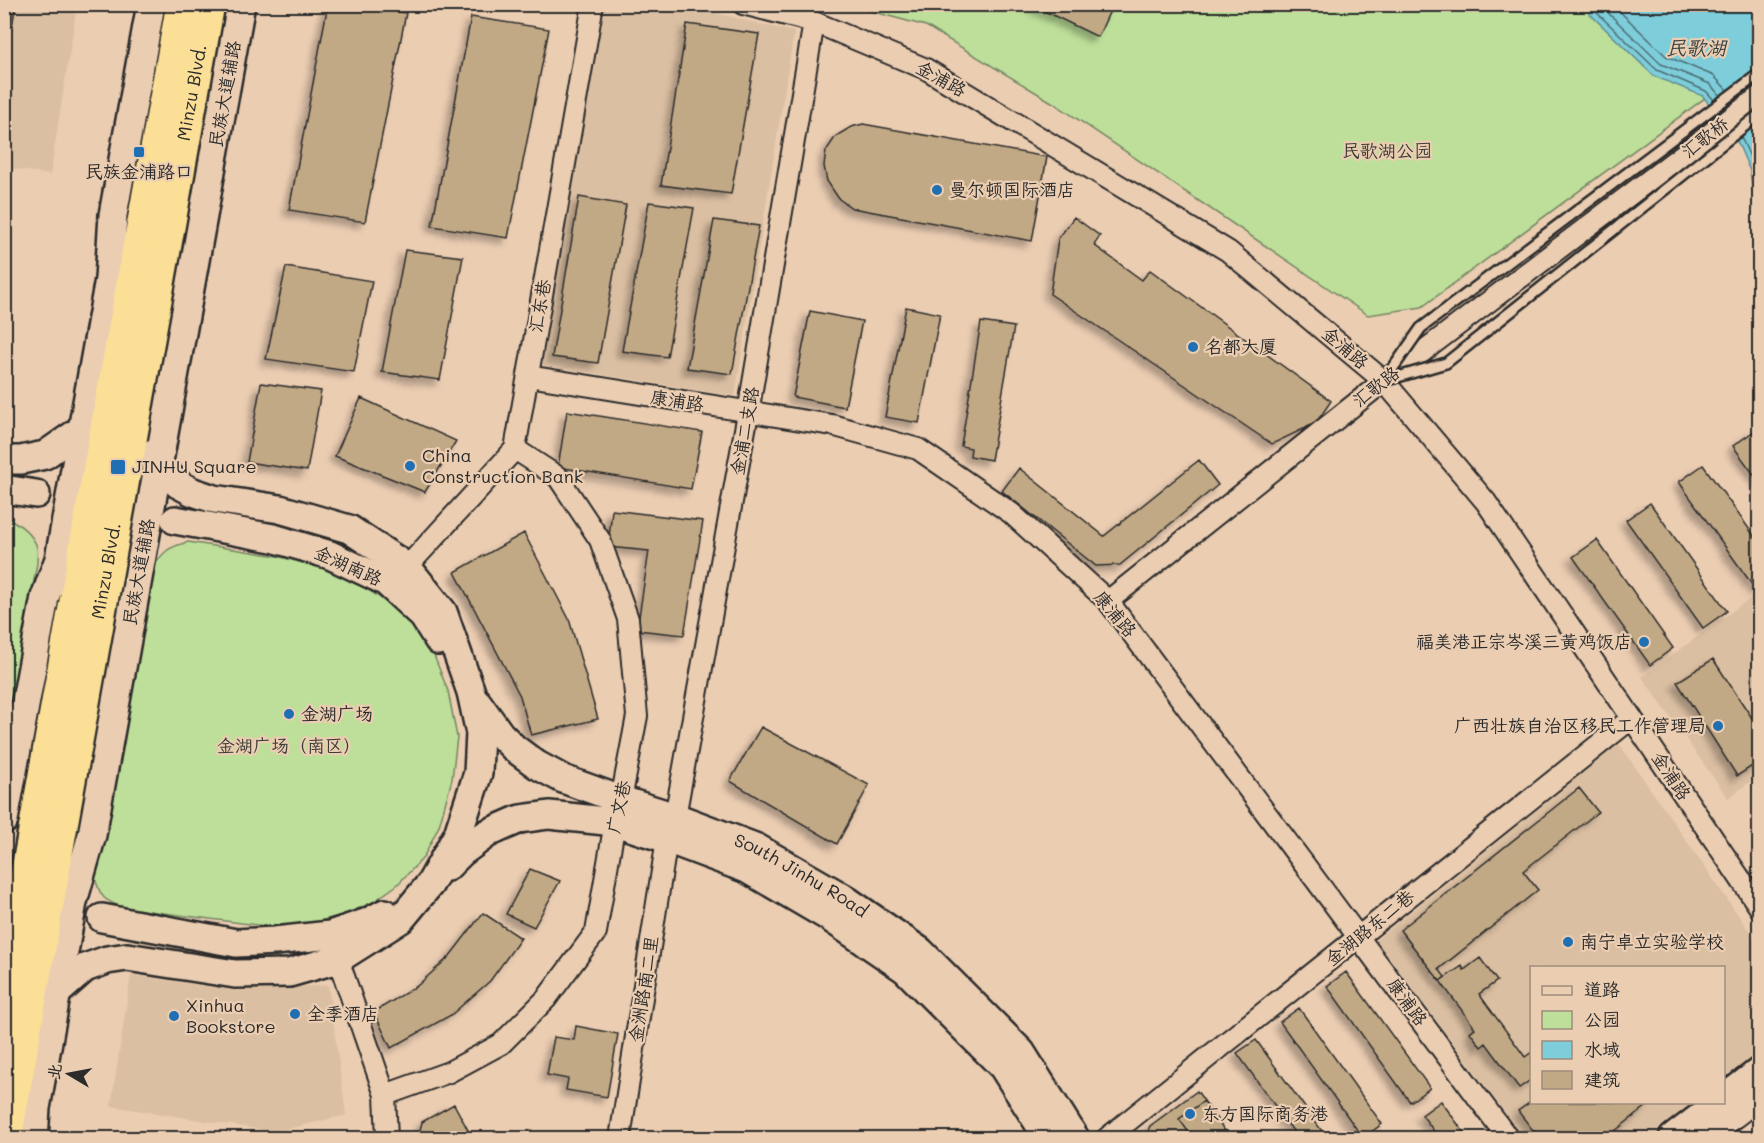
<svg xmlns="http://www.w3.org/2000/svg" width="1764" height="1143" viewBox="0 0 1764 1143" font-family="Mali,'LXGW WenKai TC',sans-serif">
<style>
.built{fill:#dbbfa2}
.green{fill:#bddf99;stroke:#748562;stroke-width:1.5}
.water{fill:#7ecddb;stroke:#5d8c95;stroke-width:1.5}
.lines{fill:none;stroke-linecap:round;stroke-linejoin:round}
.shore{stroke:#4c6c71;stroke-width:1.5}
.building{fill:#c2a985;stroke:#2b2b2b;stroke-width:1.5;filter:url(#shadow)}
.street-casing{stroke:#2b2b2b;stroke-width:24}
.secondary-casing{stroke:#2b2b2b;stroke-width:32}
.highway-casing{stroke:#2b2b2b;stroke-width:38}
.street{stroke:#ebcdb2;stroke-width:20}
.secondary{stroke:#ebcdb2;stroke-width:27}
.highway{stroke:#fbdf96;stroke-width:33}
.lane-bridge-casing{stroke:#2b2b2b;stroke-width:14;stroke-linecap:butt}
.lane-bridge{stroke:#ebcdb2;stroke-width:9}
.poi-dot{fill:#1f6fb2;stroke:#ebcdb2;stroke-width:2}
.labels{text-anchor:middle;stroke-width:4.5;stroke-linejoin:round;paint-order:stroke}
.street-label{font-size:18px;fill:#2b2b2b;stroke:#ebcdb2}
.park-label{font-size:18px;fill:#3a3d36;stroke:#ebcdb2}
.poi-label{font-size:18px;fill:#2b2b2b;stroke:#ebcdb2;text-anchor:start}
.water-label{font-size:20px;font-style:italic;fill:#374345;stroke:#ebcdb2}
</style>
<defs>
<filter id="shadow"><feDropShadow dx="-5.5" dy="5.5" stdDeviation="3" flood-color="#0004"/></filter>
</defs>
<rect width="100%" height="100%" fill="#ebcdb2"/>
<filter id="ink" filterUnits="userSpaceOnUse"><feTurbulence type="fractalNoise" baseFrequency=".0167" numOctaves="2"/><feDisplacementMap in="SourceGraphic" scale="12" xChannelSelector="R" yChannelSelector="G"/><feConvolveMatrix kernelMatrix="1 2 1 2 8 2 1 2 1" color-interpolation-filters="sRGB"/></filter>
<g filter="url(#ink)">
<path class="built" d="M 4,5 L 77,5 L 50,175 L 5,167 Z
M 604,5 L 683,5 L 794,32 L 735,396 L 542,365 Z
M 1759,592 L 1759,775 L 1728,798 L 1642,677 Z
M 1619,744 L 1759,945 L 1759,1058 L 1724,1085 L 1724,968 L 1532,968 L 1532,1102 L 1701,1103 L 1655,1138 L 1524,1138 L 1376,940 Z
M 131,975 L 238,991 L 328,985 L 346,1115 L 275,1132 L 111,1106 Z"/>
<path class="green" d="M 848,5 L 1759,5 L 1759,58 L 1422,307 L 1368,315 L 1055,104 L 926,26 Z
M 5,517 C 17,522 34,534 37,548 C 38,552 37,558 37,563 L 5,751 Z
M 188,542 L 277,556 L 325,569 L 361,585 L 392,606 L 412,624 L 433,653 L 448,691 L 457,737 L 452,779 L 439,826 L 423,858 L 397,885 L 373,902 L 346,914 L 312,923 L 281,928 L 124,908 C 104,900 101,899 95,878 L 153,568 C 163,551 169,547 188,542 Z"/>
<path class="water" d="M 1584,5 L 1759,5 L 1759,211 L 1755,209 L 1750,171 L 1738,143 L 1703,96 L 1654,76 L 1588,12 Z"/>
<g class="lines">
<path class="shore" d="M 1590,4 L 1593,9 L 1657,70 L 1706,91 L 1714,100
M 1599,4 L 1661,64 L 1710,84 L 1720,96
M 1612,4 L 1666,56 L 1714,76 L 1727,90
M 1741,137 L 1756,170 L 1760,198"/>
</g>
<path class="building" d="M 4,4 L 16,4 L 8,49 L 4,49 Z
M 328,4 L 352,4 L 406,13 L 365,222 L 289,210 Z
M 1030,4 L 1113,4 L 1098,37 Z
M 471,17 L 549,29 L 508,238 L 432,226 Z
M 687,24 L 759,34 L 731,194 L 661,185 Z
M 863,124 L 1047,157 L 1032,241 L 852,208 L 839,199 L 827,181 L 824,166 L 826,151 L 836,136 L 851,127 Z
M 579,197 L 626,205 L 598,363 L 552,357 Z
M 649,202 L 694,208 L 667,357 L 622,351 Z
M 1074,217 L 1100,236 L 1094,245 L 1142,280 L 1150,270 L 1331,401 L 1316,423 L 1272,444 L 1050,294 L 1058,239 Z
M 714,220 L 759,226 L 732,374 L 687,368 Z
M 405,250 L 463,257 L 440,380 L 382,372 Z
M 286,267 L 372,281 L 354,372 L 266,359 Z
M 906,307 L 940,314 L 919,423 L 885,417 Z
M 810,311 L 862,321 L 845,407 L 793,397 Z
M 981,322 L 1014,327 L 991,460 L 970,456 L 971,448 L 961,446 Z
M 261,383 L 321,391 L 307,471 L 247,462 Z
M 361,398 L 456,441 L 425,492 L 335,456 Z
M 567,411 L 702,432 L 691,489 L 558,467 Z
M 1757,429 L 1760,433 L 1760,483 L 1733,446 Z
M 1199,460 L 1218,485 L 1120,565 L 1096,566 L 1002,491 L 1019,468 L 1104,536 Z
M 1703,465 L 1760,544 L 1760,588 L 1756,590 L 1679,482 Z
M 1650,503 L 1727,611 L 1703,628 L 1626,520 Z
M 612,510 L 703,521 L 684,635 L 637,630 L 649,551 L 608,547 Z
M 524,533 L 569,619 L 598,719 L 531,735 L 520,696 L 455,572 Z
M 1597,540 L 1673,648 L 1650,665 L 1573,557 Z
M 1713,659 L 1760,730 L 1760,761 L 1737,776 L 1677,682 Z
M 761,727 L 869,785 L 837,844 L 730,781 Z
M 1579,788 L 1598,812 L 1523,871 L 1538,890 L 1439,969 L 1445,977 L 1440,981 L 1400,930 Z
M 530,869 L 560,881 L 534,927 L 506,914 Z
M 483,913 L 521,938 L 490,981 L 451,1015 L 391,1048 L 374,1012 L 417,986 L 449,957 Z
M 1480,958 L 1497,981 L 1479,994 L 1525,1057 L 1532,1052 L 1532,1079 L 1519,1088 L 1486,1043 L 1481,1047 L 1470,1032 L 1475,1028 L 1440,981 L 1462,966 L 1464,970 Z
M 1346,972 L 1430,1088 L 1410,1102 L 1327,986 Z
M 1299,1008 L 1382,1124 L 1363,1138 L 1280,1022 Z
M 576,1026 L 618,1034 L 607,1097 L 566,1090 L 568,1079 L 547,1075 L 554,1037 L 574,1040 Z
M 1256,1040 L 1327,1138 L 1298,1138 L 1237,1053 Z
M 1197,1091 L 1230,1138 L 1148,1138 L 1147,1133 L 1150,1126 Z
M 1204,1101 L 1230,1138 L 1193,1138 L 1179,1119 Z
M 1441,1101 L 1468,1138 L 1439,1138 L 1422,1115 Z
M 1532,1101 L 1532,1102 L 1652,1102 L 1606,1138 L 1539,1138 L 1518,1111 Z
M 454,1104 L 469,1132 L 456,1138 L 418,1138 L 422,1122 Z"/>
<g class="lines">
<g class="street-casing">
<path id="street" d="M 743,4 L 814,22 L 926,69 L 1228,251 L 1384,381 L 1486,502 L 1760,908
M 528,376 L 832,425 L 918,449 L 1011,513 L 1108,601 L 1508,1138
M 407,567 L 515,449 L 593,4
M 1108,601 L 1384,381 L 1760,96
M 338,959 L 385,1095 L 387,1138
M 385,1095 L 449,1072 L 501,1044 L 546,999 L 596,932 L 615,822 L 621,800 L 637,716 L 628,619 L 600,540 L 558,477 L 515,449
M 620,1138 L 667,839 L 675,817 L 748,413 L 814,22
M 1107,1138 L 1632,718"/>
</g>
<g class="secondary-casing">
<g id="secondary">
<path d="M 4,460 L 21,460 L 45,455 L 88,425"/>
<path d="M 4,489 L 36,494"/>
<path d="M 175,520 L 273,538 L 330,555 L 385,581 L 423,616 L 439,641"/>
<path id="s1" d="M 477,702 L 500,734 L 514,748 L 537,765 L 563,779 L 621,800 L 675,817 L 757,848 L 842,897 L 920,951 L 1021,1052 L 1075,1138"/>
<path d="M 4,820 L 45,597 L 59,559 L 109,279 L 113,215 L 151,4"/>
<path d="M 447,867 L 462,852 L 488,833 L 520,819 L 549,815 L 615,822 L 667,839 L 747,869 L 829,917 L 905,969 L 1003,1067 L 1048,1138"/>
<path d="M 102,918 L 236,943 L 275,941 L 330,935 L 368,922 L 385,913"/>
<path d="M 51,998 L 85,968 L 107,960 L 127,957 L 235,974 L 289,973 L 338,959 L 401,919 L 430,884 L 458,834 L 478,773 L 480,733 L 471,692 L 443,612 L 407,567 L 349,529 L 280,509 L 214,499 L 193,492 L 178,484 L 158,467 L 153,453"/>
<path d="M 1725,1098 L 1760,1071"/>
<path d="M 34,1138 L 36,1108 L 73,902 L 92,835 L 241,4"/>
<path d="M 1673,1138 L 1716,1105"/>
<path d="M 1702,1138 L 1760,1094"/>
</g>
</g>
<g class="highway-casing">
<g id="highway">
<path d="M 4,1004 L 183,4"/>
<path id="s2" d="M 5,1138 L 208,4"/>
</g>
</g>
<use href="#street" class="street"/>
<use href="#secondary" class="secondary"/>
<use href="#highway" class="highway"/>
<g class="lane-bridge-casing">
<path id="lane-bridge" d="M 1760,73 L 1421,328 L 1384,381 L 1446,363 L 1760,114"/>
</g>
<use href="#lane-bridge" class="lane-bridge"/>
</g>
</g>
<g class="poi-dot">
<rect x="133" y="146" width="12" height="12" rx="3"/>
<circle cx="937" cy="190" r="6"/>
<circle cx="1193" cy="347" r="6"/>
<circle cx="410" cy="466" r="6"/>
<rect x="110" y="459" width="16" height="16" rx="3"/>
<circle cx="1644" cy="642" r="6"/>
<circle cx="289" cy="714" r="6"/>
<circle cx="1718" cy="726" r="6"/>
<circle cx="1568" cy="942" r="6"/>
<circle cx="295" cy="1014" r="6"/>
<circle cx="174" cy="1016" r="6"/>
<circle cx="1190" cy="1114" r="6"/>
</g>
<g class="labels">
<g class="street-label">
<text transform="translate(941 79) rotate(29)" y="6">金浦路</text>
<text dy="6" stroke="none"><textPath href="#s2" startOffset="1062">Minzu Blvd.</textPath></text>
<text transform="translate(225 94) rotate(-80)" y="6">民族大道辅路</text>
<text transform="translate(1705 138) rotate(-38)" y="6">汇歌桥</text>
<text transform="translate(540 306) rotate(-80)" y="6">汇东巷</text>
<text transform="translate(1345 348) rotate(40)" y="6">金浦路</text>
<text transform="translate(1376 387) rotate(-38)" y="6">汇歌路</text>
<text transform="translate(677 401) rotate(9)" y="6">康浦路</text>
<text transform="translate(745 431) rotate(-80)" y="6">金浦二支路</text>
<text transform="translate(348 566) rotate(24)" y="6">金湖南路</text>
<text dy="6" stroke="none"><textPath href="#s2" startOffset="576">Minzu Blvd.</textPath></text>
<text transform="translate(139 572) rotate(-80)" y="6">民族大道辅路</text>
<text transform="translate(1115 614) rotate(50)" y="6">康浦路</text>
<text transform="translate(1671 776) rotate(56)" y="6">金浦路</text>
<text transform="translate(619 807) rotate(-78)" y="6">广文巷</text>
<text dy="6" stroke="none"><textPath href="#s1" startOffset="375">South Jinhu Road</textPath></text>
<text transform="translate(1370 928) rotate(-39)" y="6">金湖路东二巷</text>
<text transform="translate(644 989) rotate(-81)" y="6">金洲路南二里</text>
<text transform="translate(1407 1002) rotate(54)" y="6">康浦路</text>
</g>
<g class="park-label">
<text x="1387" y="157">民歌湖公园</text>
<text x="289" y="752">金湖广场（南区）</text>
</g>
<g class="poi-label">
<text x="139" y="178" text-anchor="middle">民族金浦路口</text>
<text x="949" y="196">曼尔顿国际酒店</text>
<text x="1205" y="353">名都大厦</text>
<text x="422" y="462">China<tspan x="422" dy="21">Construction Bank</tspan></text>
<text x="132" y="473">JINHU Square</text>
<text x="1632" y="648" text-anchor="end">福美港正宗岑溪三黄鸡饭店</text>
<text x="301" y="720">金湖广场</text>
<text x="1706" y="732" text-anchor="end">广西壮族自治区移民工作管理局</text>
<text x="1580" y="948">南宁卓立实验学校</text>
<text x="186" y="1012">Xinhua<tspan x="186" dy="21">Bookstore</tspan></text>
<text x="307" y="1020">全季酒店</text>
<text x="1202" y="1120">东方国际商务港</text>
</g>
<g class="water-label">
<text x="1696" y="55">民歌湖</text>
</g>
</g>
<rect width="1764" height="1143" fill="none" stroke="#ebcdb2" stroke-width="24"/>
<rect x="12" y="12" width="1740" height="1119" fill="none" stroke="#2b2b2b" stroke-width="2" filter="url(#ink)"/>
<rect x="1530" y="966" width="195" height="138" fill="#ebcdb2" stroke="#9e8c7c" stroke-width="1.5"/>
<rect x="1542" y="986" width="30" height="9" fill="#ebcdb2" stroke="#9e8c7c" stroke-width="1.5"/>
<text x="1584" y="996" font-size="18" fill="#2b2b2b">道路</text>
<rect x="1542" y="1011" width="30" height="18" fill="#bddf99" stroke="#9e8c7c" stroke-width="1.5"/>
<text x="1584" y="1026" font-size="18" fill="#2b2b2b">公园</text>
<rect x="1542" y="1041" width="30" height="18" fill="#7ecddb" stroke="#9e8c7c" stroke-width="1.5"/>
<text x="1584" y="1056" font-size="18" fill="#2b2b2b">水域</text>
<rect x="1542" y="1071" width="30" height="18" fill="#c2a985" stroke="#9e8c7c" stroke-width="1.5"/>
<text x="1584" y="1086" font-size="18" fill="#2b2b2b">建筑</text>
<g transform="translate(69 1074) rotate(280)" stroke="#ebcdb2" stroke-width="4.5" paint-order="stroke">
<path d="M0-4.5L10 22L0 15L-10 22Z" fill="#2b2b2b"/>
<text y="-9" font-size="16" font-weight="bold" text-anchor="middle" fill="#2b2b2b">北</text>
</g>
</svg>
